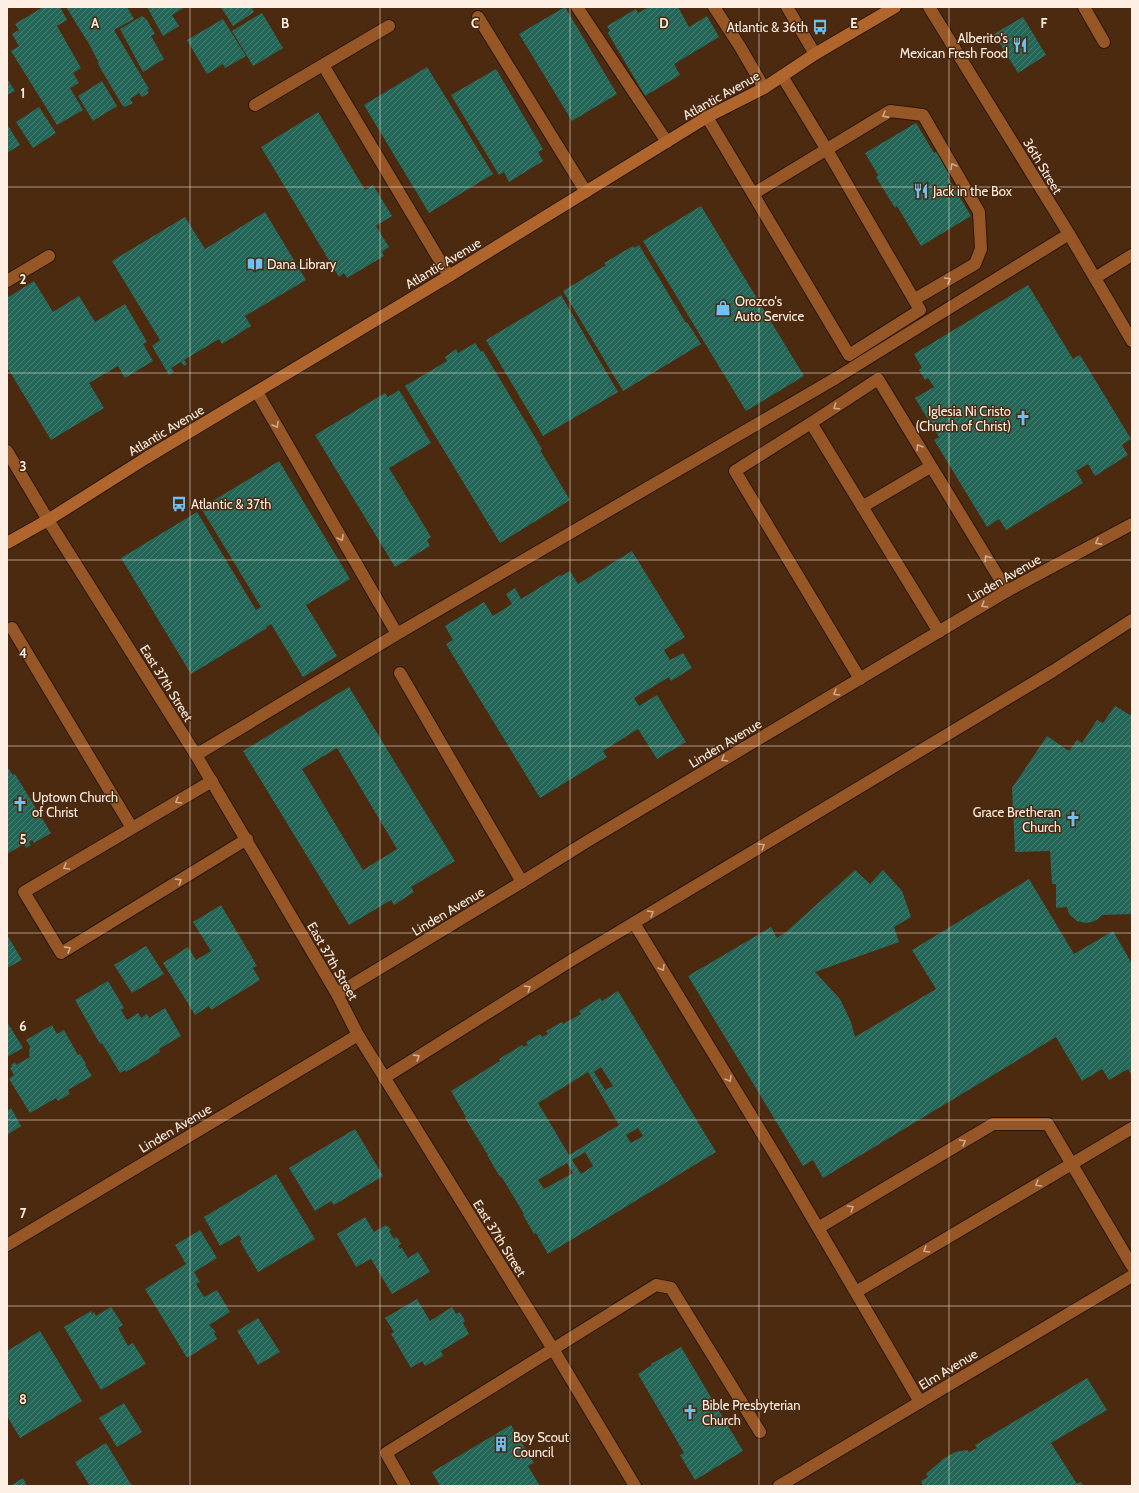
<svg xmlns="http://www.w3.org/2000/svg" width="1139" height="1493" viewBox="0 0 1139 1493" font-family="Cabin,sans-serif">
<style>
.building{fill:url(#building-hatch);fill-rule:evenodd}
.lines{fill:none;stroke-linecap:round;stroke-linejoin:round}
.service-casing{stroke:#2a1607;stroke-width:14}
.minor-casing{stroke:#2a1607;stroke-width:14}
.secondary-casing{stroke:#2a1607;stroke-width:14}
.service{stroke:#965625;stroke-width:12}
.minor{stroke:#965625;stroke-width:12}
.secondary{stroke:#af652c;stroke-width:12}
.oneway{stroke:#cfaa8f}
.grid{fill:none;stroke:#feefe5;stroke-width:1;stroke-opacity:0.55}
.labels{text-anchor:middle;stroke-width:3;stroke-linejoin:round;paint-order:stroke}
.poi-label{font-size:13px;fill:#feefe5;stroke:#4c2a10;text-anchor:start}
.street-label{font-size:13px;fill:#feefe5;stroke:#4c2a10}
.grid-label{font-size:13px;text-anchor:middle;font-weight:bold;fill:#feefe5;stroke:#4c2a10;stroke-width:3;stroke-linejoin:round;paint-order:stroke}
</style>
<defs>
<pattern id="building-hatch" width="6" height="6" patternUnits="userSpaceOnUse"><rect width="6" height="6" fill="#246657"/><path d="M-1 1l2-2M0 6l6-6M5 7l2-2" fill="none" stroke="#457c6f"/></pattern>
</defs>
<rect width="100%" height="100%" fill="#4c2a10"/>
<path class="building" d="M 43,7 L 60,7 L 67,20 L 57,26 L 81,68 L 73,73 L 79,83 L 70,88 L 83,110 L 57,125 L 11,51 L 19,46 L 12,34 L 19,30 L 15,24 Z
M 66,7 L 127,7 L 134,19 L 114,30 L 149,89 L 147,90 L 149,93 L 142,97 L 139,93 L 130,99 L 133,103 L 125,107 L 122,105 L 98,64 L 99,63 L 89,44 Z
M 147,7 L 185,7 L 172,15 L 179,26 L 163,36 Z
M 221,7 L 254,7 L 252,9 L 254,12 L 233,26 Z
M 565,7 L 617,94 L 572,121 L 519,34 Z
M 649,7 L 678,7 L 689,27 L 707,16 L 719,37 L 674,64 L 680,75 L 645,96 L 608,33 L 610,31 L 607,26 L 636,9 L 638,13 Z
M 262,13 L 283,48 L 253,66 L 232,31 Z
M 142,16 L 147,20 L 155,34 L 151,36 L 164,59 L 143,72 L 120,29 Z
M 1023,17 L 1046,55 L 1018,73 L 994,34 Z
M 223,19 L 246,56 L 225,68 L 223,64 L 207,74 L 187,40 Z
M 427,67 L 493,174 L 429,213 L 364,105 Z
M 496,69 L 543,149 L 538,152 L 543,161 L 509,182 L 504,172 L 499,175 L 451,95 Z
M 7,79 L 15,91 L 7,95 Z
M 102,81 L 117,106 L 93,121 L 78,96 Z
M 39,107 L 56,133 L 33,148 L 16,122 Z
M 318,112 L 365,190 L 373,185 L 392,216 L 376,226 L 389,247 L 382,252 L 384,256 L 347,278 L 344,273 L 339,277 L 261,147 Z
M 916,123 L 934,153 L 938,150 L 952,173 L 947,176 L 971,216 L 921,246 L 897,206 L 895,208 L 876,177 L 878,175 L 865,153 Z
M 7,124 L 20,145 L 7,153 Z
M 701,206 L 804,376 L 746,411 L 643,241 Z
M 265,212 L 306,280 L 245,316 L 251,326 L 222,344 L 219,339 L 184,360 L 187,364 L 184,366 L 181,362 L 171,368 L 174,372 L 169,375 L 152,346 L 160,340 L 112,261 L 185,217 L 205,249 Z
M 639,245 L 686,323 L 687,322 L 701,344 L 623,391 L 563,291 L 606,265 L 604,263 L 633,246 L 634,248 Z
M 34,281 L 53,312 L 79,296 L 95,322 L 125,304 L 147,342 L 143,344 L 153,361 L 125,378 L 118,366 L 89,383 L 104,408 L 51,440 L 7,367 L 7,298 Z
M 1028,285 L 1073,359 L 1080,355 L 1131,439 L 1122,445 L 1128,455 L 1095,476 L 1088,464 L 1076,471 L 1083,483 L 1006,530 L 999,519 L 987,527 L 934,440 L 939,437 L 915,398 L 934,387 L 928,378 L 925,380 L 919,370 L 922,368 L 914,354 Z
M 561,295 L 618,392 L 543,436 L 486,340 Z
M 475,343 L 481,352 L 483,351 L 542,449 L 540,450 L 570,500 L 500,543 L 405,386 L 447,361 L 445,357 L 456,349 L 458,353 Z
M 399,390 L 431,443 L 389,468 L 431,537 L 427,540 L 430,546 L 395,567 L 315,435 L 385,393 L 388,397 Z
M 279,461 L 350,579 L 306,605 L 337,656 L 303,677 L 271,624 L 266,627 L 267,628 L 191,674 L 121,558 L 197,512 L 256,610 L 261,607 L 201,508 Z
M 632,551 L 685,637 L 664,650 L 670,660 L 683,653 L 692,668 L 671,681 L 669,677 L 634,698 L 639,706 L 657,695 L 686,742 L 657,759 L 638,729 L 603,751 L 607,757 L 540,798 L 446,644 L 453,640 L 445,626 L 484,602 L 493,616 L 512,604 L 506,594 L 515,588 L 521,599 L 560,575 L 561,576 L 570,571 L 578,584 Z
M 349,687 L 455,861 L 411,887 L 414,892 L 394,905 L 391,900 L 349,925 L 243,751 ZM 337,748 L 397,849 L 363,870 L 302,769 Z
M 1115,706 L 1130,715 L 1132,713 L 1132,914 L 1102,915 L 1098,919 L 1092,922 L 1085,923 L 1077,921 L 1072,917 L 1069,914 L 1067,907 L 1056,908 L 1056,884 L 1052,884 L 1050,851 L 1015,852 L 1012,788 L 1047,736 L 1069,751 L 1077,740 L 1082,743 L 1097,720 L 1103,723 Z
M 8,768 L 13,775 L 15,774 L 51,833 L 34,843 L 32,840 L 29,842 L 31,845 L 26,848 L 24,844 L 7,854 L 7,769 Z
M 855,870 L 870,884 L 883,870 L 902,891 L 911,917 L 894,927 L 899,942 L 815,972 L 840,999 L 851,1022 L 855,1037 L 936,989 L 912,950 L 1029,879 L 1074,954 L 1113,931 L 1132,964 L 1132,1076 L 1128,1069 L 1109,1080 L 1102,1069 L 1082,1081 L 1056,1037 L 823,1178 L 813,1160 L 803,1166 L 688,976 L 771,927 L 777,938 L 786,932 Z
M 221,905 L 257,966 L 253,968 L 260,980 L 211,1010 L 209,1006 L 195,1015 L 163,963 L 188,947 L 196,960 L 211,951 L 193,922 Z
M 7,935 L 22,960 L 7,968 Z
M 146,946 L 164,974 L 132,993 L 114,965 Z
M 108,981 L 124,1008 L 121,1010 L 127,1020 L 138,1013 L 141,1018 L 147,1014 L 149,1018 L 165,1008 L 181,1036 L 159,1049 L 160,1052 L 126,1072 L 125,1070 L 120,1073 L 102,1043 L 100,1044 L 75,1000 Z
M 618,991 L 716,1152 L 548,1254 L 536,1233 L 534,1234 L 523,1215 L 524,1214 L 501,1176 L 500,1177 L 487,1155 L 488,1155 L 465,1118 L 466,1117 L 451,1091 L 500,1061 L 499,1059 L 522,1045 L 524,1047 L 528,1045 L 526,1042 L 540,1034 L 542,1037 L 548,1034 L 546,1031 L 562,1022 L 563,1024 L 581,1014 L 579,1011 L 600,998 L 602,1001 ZM 601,1067 L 613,1086 L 605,1090 L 594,1072 ZM 588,1072 L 619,1125 L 569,1155 L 538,1103 ZM 638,1128 L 643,1136 L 631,1143 L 626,1135 ZM 585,1152 L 593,1166 L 581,1174 L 572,1160 ZM 567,1163 L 573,1173 L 544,1189 L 538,1180 Z
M 7,1022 L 23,1048 L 7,1057 Z
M 52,1025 L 57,1034 L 64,1030 L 78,1055 L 80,1054 L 86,1064 L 85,1065 L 92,1076 L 68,1090 L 70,1094 L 58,1101 L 56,1098 L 30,1113 L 9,1079 L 14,1075 L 10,1068 L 12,1067 L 11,1065 L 15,1062 L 16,1065 L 30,1057 L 29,1054 L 30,1046 L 26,1040 Z
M 11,1108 L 21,1126 L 7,1135 L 7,1111 Z
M 355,1129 L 383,1176 L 334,1205 L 331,1201 L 315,1211 L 289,1168 Z
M 276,1174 L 315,1239 L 258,1272 L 240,1241 L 242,1240 L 239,1235 L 220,1246 L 204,1217 Z
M 365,1217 L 374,1232 L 386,1225 L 387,1227 L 388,1226 L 391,1230 L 389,1231 L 394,1239 L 397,1237 L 401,1244 L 398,1246 L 400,1249 L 402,1248 L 408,1258 L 418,1252 L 430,1272 L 392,1294 L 371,1259 L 356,1267 L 337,1234 Z
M 200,1230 L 217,1258 L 194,1272 L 200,1282 L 196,1284 L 204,1297 L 217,1290 L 230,1312 L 209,1325 L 216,1332 L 214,1333 L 217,1339 L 187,1358 L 145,1289 L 186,1264 L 175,1245 Z
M 417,1299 L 430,1321 L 452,1307 L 456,1314 L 460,1312 L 465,1321 L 463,1323 L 469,1334 L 441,1351 L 443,1356 L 425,1366 L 422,1361 L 411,1368 L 391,1334 L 394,1332 L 385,1318 Z
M 111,1307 L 123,1325 L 118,1328 L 128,1346 L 133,1343 L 146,1364 L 101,1390 L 64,1327 L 91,1311 L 92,1314 L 94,1312 L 96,1316 Z
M 258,1318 L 280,1352 L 258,1365 L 237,1331 Z
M 40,1331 L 82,1401 L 20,1438 L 7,1416 L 7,1351 Z
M 681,1347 L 743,1451 L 695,1480 L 680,1455 L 684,1453 L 638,1374 L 652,1365 L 651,1364 Z
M 1087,1378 L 1107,1410 L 1051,1443 L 1077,1484 L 1081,1482 L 1083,1486 L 923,1486 L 921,1481 L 928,1477 L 926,1474 L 943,1459 L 955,1452 L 967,1450 L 969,1452 L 977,1448 L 975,1445 Z
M 124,1403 L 142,1432 L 117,1447 L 99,1418 Z
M 511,1425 L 534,1463 L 528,1466 L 540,1486 L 440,1486 L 432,1472 Z
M 106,1443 L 132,1486 L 90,1486 L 75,1462 Z
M 23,1478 L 27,1486 L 10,1486 Z"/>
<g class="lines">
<g class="service-casing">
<path id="service" d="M 577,7 L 667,142
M 714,7 L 739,45 L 764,88
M 787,7 L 815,54
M 1084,7 L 1104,42
M 478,17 L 586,192
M 323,65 L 449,276
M 255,105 L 389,26
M 707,117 L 849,355 L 920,310 L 827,150 L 782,76
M 753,194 L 890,111 L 923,115 L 979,212 L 981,249 L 975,264 L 915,299
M 1095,278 L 1132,255
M 7,281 L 49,256
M 811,423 L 939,632
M 862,507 L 930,467
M 12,628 L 132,828
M 397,634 L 836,378 L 1069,234
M 400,673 L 522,882
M 860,679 L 735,471 L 811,423 L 878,379 L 1007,591
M 196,755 L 397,634 L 257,392
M 212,781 L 24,892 L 61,953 L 247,839
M 634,923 L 780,1163 L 920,1402
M 818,1228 L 993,1124 L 1048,1124 L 1132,1266
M 856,1292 L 1132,1128
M 405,1486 L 386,1453 L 656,1285 L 671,1288 L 760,1432"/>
</g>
<g class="minor-casing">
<path id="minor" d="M 929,7 L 1069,234 L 1132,341
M 7,451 L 48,520 L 196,755 L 337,994 L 358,1035 L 553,1349 L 635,1486
M 337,994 L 522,882 L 586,842 L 1007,591 L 1132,524
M 384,1078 L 572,960 L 1053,671 L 1132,620
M 7,1245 L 358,1035
M 779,1486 L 1132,1276"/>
</g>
<g class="secondary-casing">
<path id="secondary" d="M 7,543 L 48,520 L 146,458 L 449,276 L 707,117 L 764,88 L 815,54 L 895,7"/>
</g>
<use href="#service" class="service"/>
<use href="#minor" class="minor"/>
<use href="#secondary" class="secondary"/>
</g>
<defs><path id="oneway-chevron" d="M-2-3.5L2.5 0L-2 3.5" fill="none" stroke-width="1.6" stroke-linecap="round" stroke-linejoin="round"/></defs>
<g class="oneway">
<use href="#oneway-chevron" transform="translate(885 115) rotate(151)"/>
<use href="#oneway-chevron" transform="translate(953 166) rotate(-120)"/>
<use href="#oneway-chevron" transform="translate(948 280) rotate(-30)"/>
<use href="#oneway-chevron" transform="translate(836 407) rotate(146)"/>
<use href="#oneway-chevron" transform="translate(276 425) rotate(60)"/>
<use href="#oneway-chevron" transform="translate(919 447) rotate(-121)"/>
<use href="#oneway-chevron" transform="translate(341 538) rotate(60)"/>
<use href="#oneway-chevron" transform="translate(1098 542) rotate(152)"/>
<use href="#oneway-chevron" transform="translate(987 558) rotate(-122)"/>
<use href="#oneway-chevron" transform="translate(984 605) rotate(149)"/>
<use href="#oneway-chevron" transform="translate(836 693) rotate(149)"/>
<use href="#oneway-chevron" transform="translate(724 759) rotate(149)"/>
<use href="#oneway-chevron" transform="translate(178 801) rotate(150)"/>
<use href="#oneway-chevron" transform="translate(762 846) rotate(-31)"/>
<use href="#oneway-chevron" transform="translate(66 867) rotate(150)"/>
<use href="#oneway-chevron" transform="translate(179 881) rotate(-32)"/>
<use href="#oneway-chevron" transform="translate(651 913) rotate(-31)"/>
<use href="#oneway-chevron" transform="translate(68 949) rotate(-32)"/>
<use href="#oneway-chevron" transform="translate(662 968) rotate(59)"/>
<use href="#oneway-chevron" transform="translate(528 988) rotate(-32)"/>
<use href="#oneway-chevron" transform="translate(417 1057) rotate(-32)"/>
<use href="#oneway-chevron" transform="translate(729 1079) rotate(59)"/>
<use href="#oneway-chevron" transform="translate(963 1142) rotate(-31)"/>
<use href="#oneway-chevron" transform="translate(1038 1184) rotate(149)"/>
<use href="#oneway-chevron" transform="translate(851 1208) rotate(-31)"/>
<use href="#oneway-chevron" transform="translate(926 1250) rotate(149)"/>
</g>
<path class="grid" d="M 190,7 L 190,1486M 380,7 L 380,1486M 570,7 L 570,1486M 759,7 L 759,1486M 949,7 L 949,1486M 7,187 L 1132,187M 7,373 L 1132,373M 7,560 L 1132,560M 7,746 L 1132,746M 7,933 L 1132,933M 7,1120 L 1132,1120M 7,1306 L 1132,1306"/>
<defs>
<g id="bus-bare" transform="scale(1.2)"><path d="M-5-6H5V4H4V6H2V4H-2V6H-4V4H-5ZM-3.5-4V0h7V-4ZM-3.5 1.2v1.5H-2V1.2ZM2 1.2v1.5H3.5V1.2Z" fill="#6dc2f3" stroke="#4c2a10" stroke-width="2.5" paint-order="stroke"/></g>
<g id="restaurant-bare" transform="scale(1.2)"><path d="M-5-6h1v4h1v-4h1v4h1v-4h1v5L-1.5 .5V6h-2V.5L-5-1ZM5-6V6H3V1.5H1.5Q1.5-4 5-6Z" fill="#6dc2f3" stroke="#4c2a10" stroke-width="2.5" paint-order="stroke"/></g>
<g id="library-bare" transform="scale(1.2)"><path d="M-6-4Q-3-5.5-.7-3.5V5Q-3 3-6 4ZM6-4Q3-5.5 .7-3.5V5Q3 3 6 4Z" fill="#6dc2f3" stroke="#4c2a10" stroke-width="2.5" paint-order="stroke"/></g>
<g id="shop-bare" transform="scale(1.2)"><path d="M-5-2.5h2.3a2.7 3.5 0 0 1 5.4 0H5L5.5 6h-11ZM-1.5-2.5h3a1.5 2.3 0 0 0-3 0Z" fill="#6dc2f3" stroke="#4c2a10" stroke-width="2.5" paint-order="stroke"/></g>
<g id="church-bare" transform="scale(1.2)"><path d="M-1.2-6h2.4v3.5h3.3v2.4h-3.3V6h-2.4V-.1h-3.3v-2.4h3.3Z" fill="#6dc2f3" stroke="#4c2a10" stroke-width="2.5" paint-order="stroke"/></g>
<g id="building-bare" transform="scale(1.2)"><path d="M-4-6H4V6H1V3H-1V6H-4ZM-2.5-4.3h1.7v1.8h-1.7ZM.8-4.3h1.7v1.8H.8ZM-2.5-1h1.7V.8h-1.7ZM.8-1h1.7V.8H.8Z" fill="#6dc2f3" stroke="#4c2a10" stroke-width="2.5" paint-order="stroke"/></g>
</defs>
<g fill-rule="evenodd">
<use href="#bus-bare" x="820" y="27"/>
<use href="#restaurant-bare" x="1020" y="45"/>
<use href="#restaurant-bare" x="921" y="191"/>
<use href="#library-bare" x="255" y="264"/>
<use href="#shop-bare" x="723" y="308"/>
<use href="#church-bare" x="1023" y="418"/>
<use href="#bus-bare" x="179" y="504"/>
<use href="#church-bare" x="20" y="804"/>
<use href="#church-bare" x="1073" y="819"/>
<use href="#church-bare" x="690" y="1412"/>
<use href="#building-bare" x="501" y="1444"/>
</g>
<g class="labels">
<g class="poi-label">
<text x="808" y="32" text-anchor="end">Atlantic &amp; 36th</text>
<text x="1008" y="43" text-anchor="end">Alberito's<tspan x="1008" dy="15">Mexican Fresh Food</tspan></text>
<text x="933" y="196">Jack in the Box</text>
<text x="267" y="269">Dana Library</text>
<text x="735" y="306">Orozco's<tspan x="735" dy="15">Auto Service</tspan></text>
<text x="1011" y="416" text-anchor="end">Iglesia Ni Cristo<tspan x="1011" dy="15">(Church of Christ)</tspan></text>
<text x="191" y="509">Atlantic &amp; 37th</text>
<text x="32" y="802">Uptown Church<tspan x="32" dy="15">of Christ</tspan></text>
<text x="1061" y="817" text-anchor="end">Grace Bretheran<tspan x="1061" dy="15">Church</tspan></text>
<text x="702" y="1410">Bible Presbyterian<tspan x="702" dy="15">Church</tspan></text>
<text x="513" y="1442">Boy Scout<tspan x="513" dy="15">Council</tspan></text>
</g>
<g class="street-label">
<text transform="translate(721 95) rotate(-29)" y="5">Atlantic Avenue</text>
<text transform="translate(1043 166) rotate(59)" y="5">36th Street</text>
<text transform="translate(443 263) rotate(-31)" y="5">Atlantic Avenue</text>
<text transform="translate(166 430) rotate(-31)" y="5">Atlantic Avenue</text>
<text transform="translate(1004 578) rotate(-30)" y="5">Linden Avenue</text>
<text transform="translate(167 683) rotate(58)" y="5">East 37th Street</text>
<text transform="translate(725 743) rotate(-31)" y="5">Linden Avenue</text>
<text transform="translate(448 911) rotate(-31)" y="5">Linden Avenue</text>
<text transform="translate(333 961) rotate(60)" y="5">East 37th Street</text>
<text transform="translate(175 1128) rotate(-31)" y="5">Linden Avenue</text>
<text transform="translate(500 1238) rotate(58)" y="5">East 37th Street</text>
<text transform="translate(948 1369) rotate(-31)" y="5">Elm Avenue</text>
</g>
</g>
<g class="grid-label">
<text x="95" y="28">A</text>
<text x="285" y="28">B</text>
<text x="475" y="28">C</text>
<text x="664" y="28">D</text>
<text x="854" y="28">E</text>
<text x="1044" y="28">F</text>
<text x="23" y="98">1</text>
<text x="23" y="284">2</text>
<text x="23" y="471">3</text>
<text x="23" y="658">4</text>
<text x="23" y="844">5</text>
<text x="23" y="1031">6</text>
<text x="23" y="1218">7</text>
<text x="23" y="1404">8</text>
</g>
<rect width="1139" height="1493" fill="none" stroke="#feefe5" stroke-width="16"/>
</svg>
